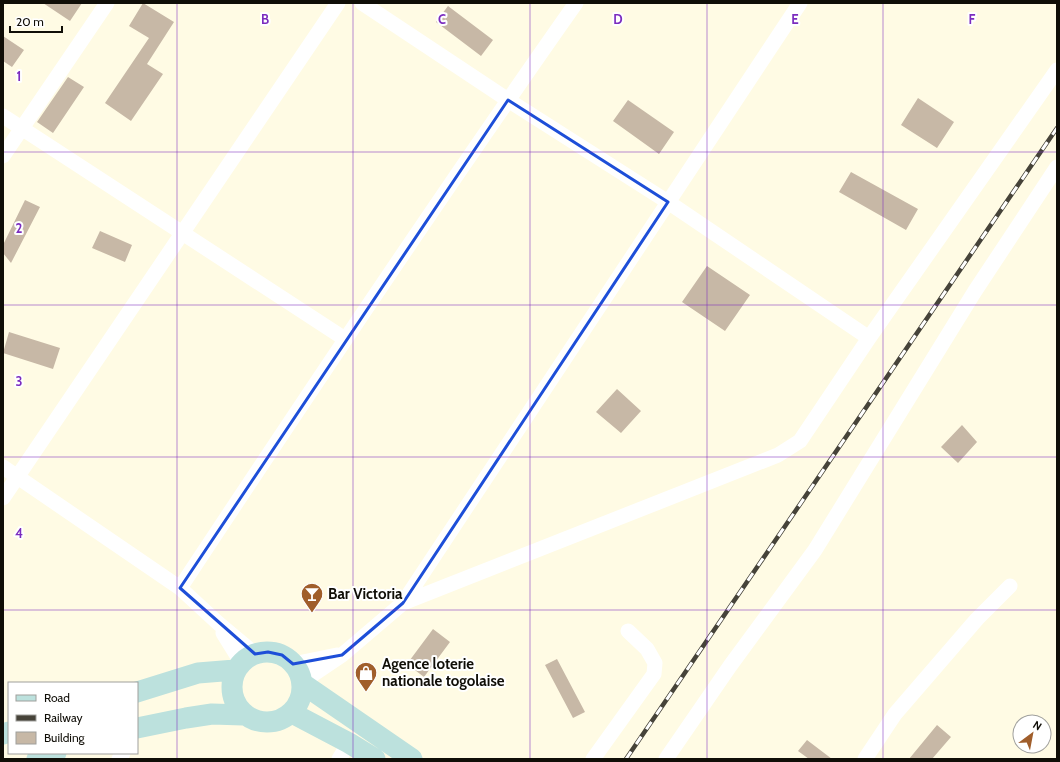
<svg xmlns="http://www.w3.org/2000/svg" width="1060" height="762" viewBox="0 0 1060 762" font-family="Cabin,sans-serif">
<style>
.building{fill:#c7b8a6}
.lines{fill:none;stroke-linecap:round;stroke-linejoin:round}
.street{stroke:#fff;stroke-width:15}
.secondary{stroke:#bce1dd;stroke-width:21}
.rail-casing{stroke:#464339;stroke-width:4.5}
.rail{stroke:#fff;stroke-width:3;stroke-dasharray:9;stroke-linecap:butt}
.marked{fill:none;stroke:#1d4ed8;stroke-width:3;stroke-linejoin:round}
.grid{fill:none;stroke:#7b2cbf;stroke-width:1;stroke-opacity:0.55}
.labels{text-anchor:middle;stroke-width:4;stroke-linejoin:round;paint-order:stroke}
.poi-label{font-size:15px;font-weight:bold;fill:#100e07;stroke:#fff;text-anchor:start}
.grid-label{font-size:13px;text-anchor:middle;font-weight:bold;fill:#7b2cbf;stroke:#fff;stroke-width:4;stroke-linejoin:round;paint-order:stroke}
</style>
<rect width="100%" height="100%" fill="#fffbe4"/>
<path class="building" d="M 43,3 L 82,3 L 70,21 Z
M 143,3 L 174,22 L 147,64 L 163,74 L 131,121 L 105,103 L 149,38 L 129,26 Z
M 448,6 L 493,40 L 481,56 L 436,22 Z
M 3,36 L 24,50 L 12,67 L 3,61 Z
M 68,77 L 84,87 L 53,133 L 37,122 Z
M 918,98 L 954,122 L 937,148 L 901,125 Z
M 628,100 L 674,132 L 659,154 L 613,121 Z
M 851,172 L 918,209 L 906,230 L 839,192 Z
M 25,200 L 40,207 L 11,263 L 3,253 L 3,245 Z
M 100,231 L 132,245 L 125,262 L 92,248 Z
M 707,266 L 750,295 L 725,331 L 682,302 Z
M 9,332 L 60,348 L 53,369 L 3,353 Z
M 617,389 L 641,411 L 621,433 L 596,412 Z
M 962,425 L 977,442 L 958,463 L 941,447 Z
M 433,629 L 450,642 L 424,677 L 407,664 Z
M 557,659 L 585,712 L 573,718 L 545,665 Z
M 937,725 L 951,737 L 932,759 L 909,759 Z
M 807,740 L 832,759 L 809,759 L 798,751 Z"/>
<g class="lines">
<path class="street" d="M 362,3 L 508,100 L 668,202 L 869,338
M 3,116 L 345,339
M 3,156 L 107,3
M 3,467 L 180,588 L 218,623 L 255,654
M 3,498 L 338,3
M 180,588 C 310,391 440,196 576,3
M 403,603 L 800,3
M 223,633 L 241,662
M 293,664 L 337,655
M 302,682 L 342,655 L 403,603 L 778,455 L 800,441 L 869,338 L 1057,70
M 119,759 L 123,753
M 339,759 L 349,743
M 593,759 L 654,674 L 655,663 L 647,649 L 628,631
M 666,759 L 730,666 L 815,550 L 975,291 L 1057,167
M 865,759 L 895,714 L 977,619 L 1010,586"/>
<path class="secondary" d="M232 687a35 35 0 1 1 70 0a35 35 0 1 1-70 0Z
M 303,684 L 412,759
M 137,692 L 198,673 L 235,670
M 292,713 L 349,743 L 375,759
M 137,728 L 186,718 L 212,714 L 243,715
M 3,734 L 9,732
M 37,759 L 56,753"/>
<g class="rail-casing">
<path id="rail" d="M 626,759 L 1057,128"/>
</g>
<use href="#rail" class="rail"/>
</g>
<path class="marked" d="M 508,100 L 668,202 L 403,603 L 342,655 L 293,664 L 282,655 L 268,652 L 255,654 L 180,588 Z"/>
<path class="grid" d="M 177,3 L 177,759M 353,3 L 353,759M 530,3 L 530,759M 707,3 L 707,759M 883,3 L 883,759M 3,152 L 1057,152M 3,305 L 1057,305M 3,457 L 1057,457M 3,610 L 1057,610"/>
<defs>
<g id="bar-pin" transform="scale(1.15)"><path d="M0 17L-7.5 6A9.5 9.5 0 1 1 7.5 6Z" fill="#a05e2b" stroke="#fff"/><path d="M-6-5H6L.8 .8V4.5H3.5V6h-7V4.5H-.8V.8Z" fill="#fff"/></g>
<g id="shop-pin" transform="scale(1.15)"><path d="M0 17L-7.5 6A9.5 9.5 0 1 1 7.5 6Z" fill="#a05e2b" stroke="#fff"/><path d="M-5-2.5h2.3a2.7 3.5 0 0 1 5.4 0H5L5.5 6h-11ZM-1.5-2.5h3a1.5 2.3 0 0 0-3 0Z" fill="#fff"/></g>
</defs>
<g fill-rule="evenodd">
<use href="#bar-pin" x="312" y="594"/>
<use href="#shop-pin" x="366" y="673"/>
</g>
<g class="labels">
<g class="poi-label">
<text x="328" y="599">Bar Victoria</text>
<text x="382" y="669">Agence loterie<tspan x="382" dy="17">nationale togolaise</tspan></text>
</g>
</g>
<g class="grid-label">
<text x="265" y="24">B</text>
<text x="442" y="24">C</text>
<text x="618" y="24">D</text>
<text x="795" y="24">E</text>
<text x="972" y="24">F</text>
<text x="19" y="81">1</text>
<text x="19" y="233">2</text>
<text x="19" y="386">3</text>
<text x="19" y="538">4</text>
</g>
<rect width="1060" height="762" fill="none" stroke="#100e07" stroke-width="8"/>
<rect x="8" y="682" width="130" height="72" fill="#ffffff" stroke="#9f9f9c"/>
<rect x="16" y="695" width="20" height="6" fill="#bce1dd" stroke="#9f9f9c"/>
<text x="44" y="702" font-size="12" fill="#100e07">Road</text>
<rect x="16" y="715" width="20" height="6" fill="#464339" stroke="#9f9f9c"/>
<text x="44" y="722" font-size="12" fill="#100e07">Railway</text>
<rect x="16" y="732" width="20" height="12" fill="#c7b8a6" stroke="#9f9f9c"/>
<text x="44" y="742" font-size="12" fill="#100e07">Building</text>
<g transform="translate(1032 734) rotate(32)"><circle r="19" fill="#ffffff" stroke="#9f9f9c"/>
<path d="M0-3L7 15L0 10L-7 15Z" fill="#a05e2b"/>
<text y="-6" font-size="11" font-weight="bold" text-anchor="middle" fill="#100e07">N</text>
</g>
<path d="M10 26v6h52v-6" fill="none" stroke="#100e07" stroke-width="2"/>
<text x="16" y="26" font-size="12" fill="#100e07" stroke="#ffffff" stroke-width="3" paint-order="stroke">20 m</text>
</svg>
